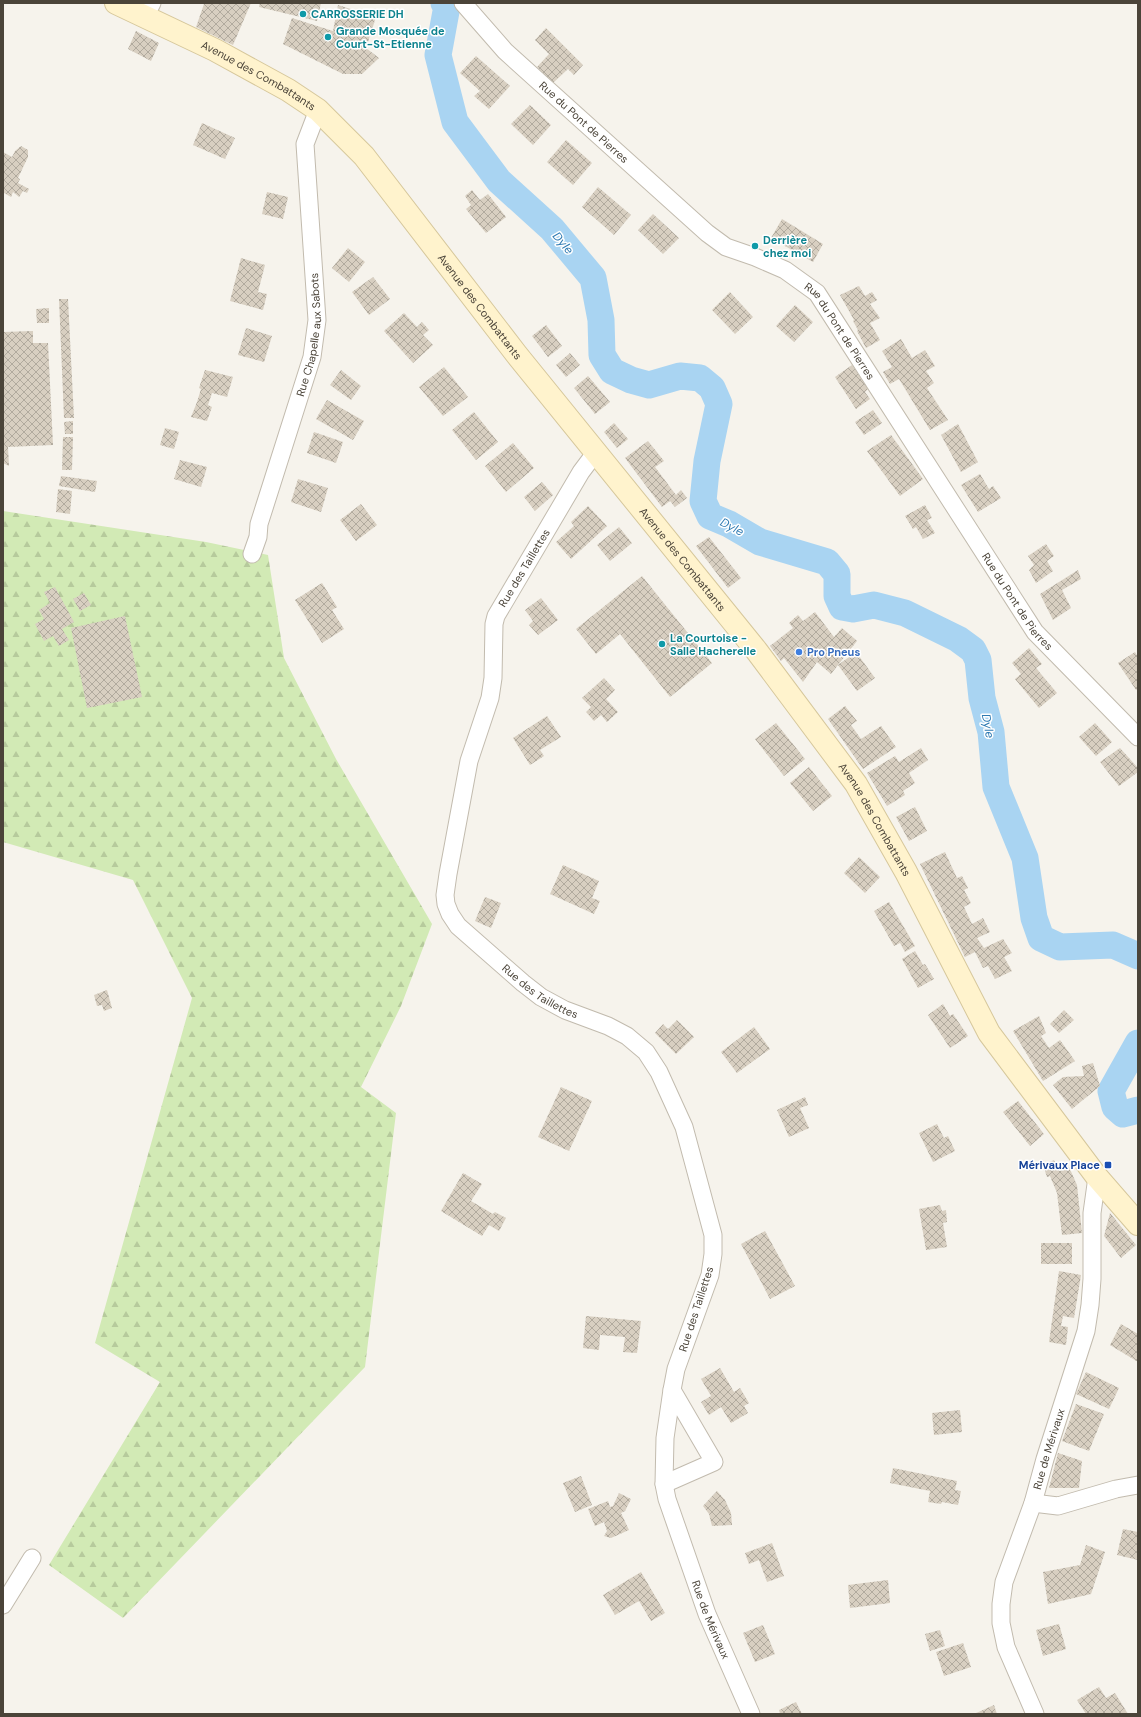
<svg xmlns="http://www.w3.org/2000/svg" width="1141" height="1717" viewBox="0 0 1141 1717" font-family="'DM Sans',sans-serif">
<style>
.forest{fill:url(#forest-firs)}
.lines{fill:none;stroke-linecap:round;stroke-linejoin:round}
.river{stroke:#a9d4f2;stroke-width:27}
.building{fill:url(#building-cross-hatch)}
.minor-casing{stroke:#c2bbae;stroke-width:19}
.secondary-casing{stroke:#d6c79b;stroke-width:24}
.minor{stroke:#fff;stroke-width:17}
.secondary{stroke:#fff3cd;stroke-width:22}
.culture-dot{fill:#0f9aa8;stroke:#fff;stroke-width:1.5}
.shop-dot{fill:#3f7fe0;stroke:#fff;stroke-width:1.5}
.transit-dot{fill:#1a4fb4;stroke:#fff;stroke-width:1.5}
.labels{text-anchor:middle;stroke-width:3;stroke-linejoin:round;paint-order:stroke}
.culture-label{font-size:11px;font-weight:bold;fill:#0d838f;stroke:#fff;text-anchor:start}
.street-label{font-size:11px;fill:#4b4439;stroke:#fff}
.shop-label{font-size:11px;font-weight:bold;fill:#366cbe;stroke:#fff;text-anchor:start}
.transit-label{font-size:11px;font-weight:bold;fill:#164399;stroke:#fff;text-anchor:end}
.water-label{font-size:12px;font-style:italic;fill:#2e7ab2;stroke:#fff}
</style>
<defs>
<pattern id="forest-firs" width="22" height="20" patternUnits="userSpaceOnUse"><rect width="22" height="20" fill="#d2eab5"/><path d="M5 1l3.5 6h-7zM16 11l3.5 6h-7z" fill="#b6ca9c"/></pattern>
<pattern id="building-cross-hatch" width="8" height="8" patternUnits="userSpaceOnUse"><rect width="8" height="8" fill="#d8cfc1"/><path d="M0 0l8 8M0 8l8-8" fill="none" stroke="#b1aa9e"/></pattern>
</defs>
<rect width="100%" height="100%" fill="#f6f3ec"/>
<path class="forest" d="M 3,511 L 206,542 L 268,555 L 284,658 L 336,759 L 432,924 L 401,1006 L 361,1087 L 396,1113 L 365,1367 L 123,1618 L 49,1565 L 160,1382 L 95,1343 L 192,998 L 133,880 L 3,842 Z"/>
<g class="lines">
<path class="river" d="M 444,3 L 447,6 L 438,55 L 455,122 L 499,181 L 552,229 L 593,278 L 601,320 L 602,355 L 612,371 L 631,380 L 649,385 L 680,376 L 700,378 L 712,388 L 719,404 L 707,461 L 703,501 L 710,516 L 729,524 L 760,542 L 827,562 L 837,574 L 837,596 L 842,607 L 853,609 L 874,605 L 905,613 L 958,639 L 973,650 L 978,660 L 982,698 L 991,732 L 996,787 L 1025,858 L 1034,918 L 1041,938 L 1060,947 L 1113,945 L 1138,956
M 1138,1043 L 1111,1091 L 1115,1107 L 1123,1114 L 1138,1110"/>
</g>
<path class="building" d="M 201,3 L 251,3 L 233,45 L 196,27 L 204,4 Z
M 260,3 L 321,3 L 317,21 L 259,7 Z
M 338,5 L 376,17 L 366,48 L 379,58 L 362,74 L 343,74 L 283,44 L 292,18 L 333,31 Z
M 546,28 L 583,65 L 574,75 L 568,69 L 553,83 L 537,67 L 549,54 L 535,40 Z
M 136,31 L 159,43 L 151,61 L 128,49 Z
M 476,56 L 510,86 L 489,109 L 474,96 L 480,91 L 460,73 Z
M 530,105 L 551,125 L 533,145 L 511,124 Z
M 202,123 L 235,138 L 225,159 L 193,145 Z
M 566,140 L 592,163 L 573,185 L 547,162 Z
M 21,146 L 28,150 L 28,157 L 18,178 L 20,179 L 18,183 L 29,189 L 27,193 L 23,191 L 19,197 L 13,192 L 11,197 L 4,193 L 3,195 L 3,152 L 12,157 L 15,151 Z
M 598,187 L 631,215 L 614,235 L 582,207 Z
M 472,190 L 480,200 L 488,194 L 506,217 L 486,233 L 466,209 L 471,205 L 465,196 Z
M 267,192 L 288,197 L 283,219 L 262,214 Z
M 653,214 L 679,238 L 663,254 L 638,230 Z
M 782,219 L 823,244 L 813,262 L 771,238 Z
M 348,248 L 365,262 L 349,282 L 332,268 Z
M 241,258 L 265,265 L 258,292 L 267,294 L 263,310 L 230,301 Z
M 373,277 L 390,299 L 369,315 L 352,292 Z
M 859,286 L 865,296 L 872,292 L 877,300 L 870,304 L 880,318 L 870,323 L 880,340 L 866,348 L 857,331 L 858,330 L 853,321 L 854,320 L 840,295 Z
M 730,292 L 753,317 L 735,334 L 712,310 Z
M 59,299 L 68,299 L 74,418 L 64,418 Z
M 795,305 L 813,322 L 794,342 L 776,326 Z
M 49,308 L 49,323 L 37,323 L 36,309 Z
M 404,313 L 417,327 L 422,322 L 429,330 L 423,335 L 433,345 L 413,363 L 384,331 Z
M 546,325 L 562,346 L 548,357 L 532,336 Z
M 246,328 L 272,336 L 264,362 L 238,355 Z
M 33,331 L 33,343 L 48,343 L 53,445 L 8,447 L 9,466 L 3,463 L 3,332 Z
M 901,339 L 912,358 L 925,350 L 935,366 L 926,371 L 934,383 L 927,388 L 948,420 L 930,430 L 899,379 L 890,384 L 883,372 L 892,367 L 882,351 Z
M 570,353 L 580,365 L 566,377 L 556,365 Z
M 852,365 L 868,389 L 865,392 L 870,399 L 856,409 L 835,377 Z
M 444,367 L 468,397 L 443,416 L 419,387 Z
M 205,370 L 233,377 L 227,397 L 212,393 L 208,405 L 212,407 L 207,421 L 191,417 L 197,402 L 201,389 L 199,388 Z
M 341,370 L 361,386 L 351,400 L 330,385 Z
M 588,376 L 610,402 L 595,414 L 574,388 Z
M 327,400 L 364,421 L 353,440 L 316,419 Z
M 873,410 L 882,423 L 864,435 L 855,422 Z
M 474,412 L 498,442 L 476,460 L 452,430 Z
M 73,421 L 73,434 L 65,434 L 64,422 Z
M 614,423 L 628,439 L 617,448 L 604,432 Z
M 958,424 L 978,462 L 961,472 L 941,435 Z
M 165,428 L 179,432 L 174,449 L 160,445 Z
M 314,432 L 343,442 L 336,463 L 307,453 Z
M 891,435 L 923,479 L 900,496 L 867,451 Z
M 63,437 L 73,437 L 72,470 L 62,470 Z
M 648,441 L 664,461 L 655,467 L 676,495 L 681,490 L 687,498 L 675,507 L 670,501 L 662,507 L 625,458 Z
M 513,443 L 534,468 L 506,492 L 485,466 Z
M 180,460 L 207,467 L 201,487 L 174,479 Z
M 980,474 L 989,489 L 993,486 L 1001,498 L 978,512 L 961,485 Z
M 61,476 L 97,481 L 95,492 L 59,486 Z
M 298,479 L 328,488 L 321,512 L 291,502 Z
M 542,482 L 553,495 L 535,511 L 524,497 Z
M 58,489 L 72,491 L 70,514 L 56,512 Z
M 361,504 L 377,525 L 356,541 L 340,520 Z
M 925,505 L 932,518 L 927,520 L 935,533 L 923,539 L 916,527 L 913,529 L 905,516 Z
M 588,506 L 607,526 L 571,559 L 556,542 L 574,526 L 571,522 Z
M 619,527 L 632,543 L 610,561 L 597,545 Z
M 709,537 L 741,578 L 728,588 L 696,546 Z
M 1046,544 L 1054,556 L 1047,561 L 1053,571 L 1036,583 L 1029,570 L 1034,565 L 1028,556 Z
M 1078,570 L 1081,579 L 1062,590 L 1071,608 L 1053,620 L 1040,594 Z
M 642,576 L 712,663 L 670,697 L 620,634 L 596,654 L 576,629 Z
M 322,583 L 337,607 L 332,610 L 344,629 L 322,643 L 295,600 Z
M 55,587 L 74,622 L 62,629 L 69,640 L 59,646 L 53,636 L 44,641 L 35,624 L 44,619 L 39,610 L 50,603 L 44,592 Z
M 84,593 L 91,605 L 80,611 L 73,599 Z
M 541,598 L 558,620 L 538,635 L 529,625 L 533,621 L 525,610 Z
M 815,612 L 834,637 L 842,628 L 857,641 L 838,665 L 856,652 L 875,678 L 857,691 L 838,665 L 831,674 L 817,662 L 803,682 L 784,658 L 781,661 L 770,646 L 793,628 L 789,623 L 798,615 L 803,621 Z
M 125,616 L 142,697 L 87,708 L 71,628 Z
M 1029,648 L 1042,664 L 1036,668 L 1057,693 L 1039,708 L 1015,679 L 1021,674 L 1012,663 Z
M 1135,652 L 1138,657 L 1138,689 L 1136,690 L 1118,663 Z
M 604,678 L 615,690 L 606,699 L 618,712 L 607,722 L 601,715 L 594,721 L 586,712 L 591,707 L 582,698 Z
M 845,706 L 857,721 L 851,725 L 861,739 L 881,726 L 896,747 L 863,769 L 828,719 Z
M 547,716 L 561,737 L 540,750 L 544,756 L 530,765 L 513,738 Z
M 776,723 L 805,759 L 784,776 L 755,739 Z
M 1095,723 L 1112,742 L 1096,756 L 1079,737 Z
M 921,748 L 928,760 L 909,773 L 915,783 L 903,791 L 905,795 L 887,806 L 867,773 L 895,756 L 899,762 Z
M 1120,748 L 1138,768 L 1138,772 L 1119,786 L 1100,762 Z
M 809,767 L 832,796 L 813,811 L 790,783 Z
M 915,807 L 927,831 L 909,841 L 896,817 Z
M 945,852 L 957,878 L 962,876 L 968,888 L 964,890 L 971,903 L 964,907 L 972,924 L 983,918 L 990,932 L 977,938 L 984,948 L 1003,939 L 1012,953 L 1004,957 L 1012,971 L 995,979 L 988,966 L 983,968 L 975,952 L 965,957 L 920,864 Z
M 859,857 L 880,877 L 865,893 L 844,873 Z
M 563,865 L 599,881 L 592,898 L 600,901 L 594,914 L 550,894 Z
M 485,897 L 501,903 L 491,928 L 475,921 Z
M 889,902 L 915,946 L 905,952 L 900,943 L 894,946 L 874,911 Z
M 915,951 L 923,965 L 925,964 L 934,979 L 918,988 L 902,959 Z
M 107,990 L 112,1008 L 104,1011 L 102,1005 L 97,1006 L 94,995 Z
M 943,1004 L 950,1016 L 953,1014 L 968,1036 L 950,1048 L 928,1015 Z
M 1064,1010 L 1074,1020 L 1059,1033 L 1050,1024 Z
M 1039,1016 L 1046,1033 L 1041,1036 L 1049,1048 L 1060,1040 L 1075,1061 L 1043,1081 L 1013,1031 Z
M 677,1020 L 694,1037 L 676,1054 L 655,1033 L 663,1024 L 668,1029 Z
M 754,1027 L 770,1049 L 737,1073 L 721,1052 Z
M 1093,1063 L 1100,1086 L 1072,1109 L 1053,1085 L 1063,1077 L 1084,1076 L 1082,1066 Z
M 561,1087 L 592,1101 L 569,1151 L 538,1137 Z
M 805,1097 L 808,1105 L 800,1108 L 809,1128 L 789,1137 L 777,1110 Z
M 1018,1101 L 1044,1134 L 1030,1146 L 1003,1112 Z
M 937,1124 L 944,1138 L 948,1136 L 955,1151 L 933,1162 L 919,1133 Z
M 1054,1160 L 1059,1171 L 1069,1167 L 1077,1185 L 1082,1233 L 1062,1235 L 1057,1193 L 1050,1176 L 1047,1177 L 1043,1165 Z
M 463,1173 L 482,1184 L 471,1201 L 493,1214 L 495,1212 L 506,1218 L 499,1231 L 489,1225 L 482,1236 L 441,1211 Z
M 940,1205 L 942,1211 L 946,1210 L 947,1222 L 943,1223 L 947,1247 L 926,1250 L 919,1209 Z
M 1110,1213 L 1136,1245 L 1121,1258 L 1104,1236 Z
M 765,1231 L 795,1286 L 770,1299 L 741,1244 Z
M 1041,1243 L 1072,1243 L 1072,1264 L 1041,1264 Z
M 1059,1271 L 1081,1275 L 1074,1318 L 1063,1316 L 1061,1326 L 1068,1327 L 1066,1345 L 1049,1342 Z
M 586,1316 L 641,1321 L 637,1353 L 623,1352 L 625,1337 L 600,1335 L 599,1350 L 583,1348 Z
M 1121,1324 L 1138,1334 L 1138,1362 L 1110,1345 Z
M 720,1368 L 734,1392 L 740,1388 L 749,1403 L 744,1406 L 748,1413 L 731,1423 L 721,1407 L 709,1415 L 701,1402 L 711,1396 L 701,1379 Z
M 1086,1372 L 1119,1388 L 1109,1409 L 1076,1394 Z
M 1076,1404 L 1104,1414 L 1089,1451 L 1062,1441 Z
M 960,1410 L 962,1432 L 934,1435 L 932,1413 Z
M 1058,1453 L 1082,1461 L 1079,1488 L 1049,1488 Z
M 893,1468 L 957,1481 L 955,1490 L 961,1491 L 958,1505 L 942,1502 L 941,1504 L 928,1502 L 930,1491 L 890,1483 Z
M 581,1476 L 592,1505 L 575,1512 L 563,1483 Z
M 717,1491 L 725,1500 L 731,1513 L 732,1525 L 712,1526 L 709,1514 L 703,1506 Z
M 619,1493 L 631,1499 L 625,1511 L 621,1513 L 629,1530 L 611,1538 L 604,1536 L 607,1531 L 604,1522 L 595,1526 L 588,1509 L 608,1501 L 610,1507 L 613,1506 Z
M 1123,1529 L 1138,1532 L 1138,1560 L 1117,1555 Z
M 772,1543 L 784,1576 L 767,1582 L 759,1560 L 749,1564 L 745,1553 Z
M 1086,1545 L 1105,1552 L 1091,1594 L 1048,1604 L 1043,1572 L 1080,1565 Z
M 641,1572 L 665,1613 L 651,1621 L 639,1601 L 615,1615 L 603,1595 Z
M 888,1580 L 890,1603 L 850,1608 L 848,1585 Z
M 1059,1624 L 1066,1649 L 1043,1656 L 1036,1630 Z
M 763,1625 L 775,1654 L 755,1662 L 743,1633 Z
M 940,1630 L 945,1646 L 930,1651 L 925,1634 Z
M 963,1643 L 971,1667 L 944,1676 L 936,1652 Z
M 1099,1687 L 1106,1698 L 1115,1693 L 1128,1714 L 1086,1714 L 1077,1700 Z
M 796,1702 L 802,1714 L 780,1714 L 779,1710 Z
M 994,1705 L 997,1714 L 974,1714 Z"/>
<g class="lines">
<g class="minor-casing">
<g id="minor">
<path id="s1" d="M 463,3 L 505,51 L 707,233 L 726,247 L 755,257 L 785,270 L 817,293 L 1035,632 L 1138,737"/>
<path d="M 145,17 L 152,3"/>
<path id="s2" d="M 596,452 L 581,472 L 496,616 L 494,624 L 493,678 L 490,698 L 469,761 L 448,874 L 445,895 L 446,904 L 450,914 L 458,926 L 523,983 L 541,997 L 565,1010 L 608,1026 L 627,1036 L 646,1052 L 659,1072 L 684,1127 L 713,1235 L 713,1254 L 710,1275 L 676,1369 L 672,1390 L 665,1438 L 664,1484 L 667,1499 L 707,1614 L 751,1714"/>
<path id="s3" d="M 252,554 L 258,537 L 259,524 L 312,357 L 317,320 L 305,144 L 318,110"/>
<path d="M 664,1484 L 714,1462 L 672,1390"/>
<path d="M 1033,1503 L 1058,1506 L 1116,1489 L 1138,1485"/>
<path d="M 3,1605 L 32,1558"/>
<path id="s4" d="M 1035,1714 L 1006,1647 L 1001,1623 L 1001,1604 L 1004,1582 L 1033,1503 L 1045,1459 L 1086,1331 L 1090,1305 L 1092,1279 L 1092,1213 L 1097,1177"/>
</g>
</g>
<g class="secondary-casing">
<g id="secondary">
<path id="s5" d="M 116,3 L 215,50 L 288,90 L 318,110 L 364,156 L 517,355 L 756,650 L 856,784 L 906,872 L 989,1033 L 1097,1177 L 1138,1224"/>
</g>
</g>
<use href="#minor" class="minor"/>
<use href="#secondary" class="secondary"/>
</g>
<g class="culture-dot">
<circle cx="303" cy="14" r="4"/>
<circle cx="328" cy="37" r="4"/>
<circle cx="755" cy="246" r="4"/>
<circle cx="662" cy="644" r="4"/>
</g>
<circle class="shop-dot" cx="799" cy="652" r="4"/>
<rect class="transit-dot" x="1104" y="1161" width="8" height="8" rx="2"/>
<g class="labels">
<g class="culture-label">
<text x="311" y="18">CARROSSERIE DH</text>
<text x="336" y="35">Grande Mosquée de<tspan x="336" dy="13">Court-St-Etienne</tspan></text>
<text x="763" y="244">Derrière<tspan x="763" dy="13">chez moi</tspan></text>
<text x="670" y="642">La Courtoise -<tspan x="670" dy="13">Salle Hacherelle</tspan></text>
</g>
<g class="street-label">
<text dy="4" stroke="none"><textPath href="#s5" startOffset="160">Avenue des Combattants</textPath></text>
<text dy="4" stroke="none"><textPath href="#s1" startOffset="170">Rue du Pont de Pierres</textPath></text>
<text dy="4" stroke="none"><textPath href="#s5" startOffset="484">Avenue des Combattants</textPath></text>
<text dy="4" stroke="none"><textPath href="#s1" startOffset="506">Rue du Pont de Pierres</textPath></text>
<text dy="4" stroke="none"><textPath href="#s3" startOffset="228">Rue Chapelle aux Sabots</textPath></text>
<text dy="4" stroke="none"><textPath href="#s5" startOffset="808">Avenue des Combattants</textPath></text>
<text transform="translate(524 568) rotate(-59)" y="4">Rue des Taillettes</text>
<text dy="4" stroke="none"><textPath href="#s1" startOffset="830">Rue du Pont de Pierres</textPath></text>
<text dy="4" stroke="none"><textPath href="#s5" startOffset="1132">Avenue des Combattants</textPath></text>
<text dy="4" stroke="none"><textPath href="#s2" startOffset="617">Rue des Taillettes</textPath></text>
<text transform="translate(696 1309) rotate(-72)" y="4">Rue des Taillettes</text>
<text dy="4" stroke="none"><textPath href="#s4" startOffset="279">Rue de Mérivaux</textPath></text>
<text dy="4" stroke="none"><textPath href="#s2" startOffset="1336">Rue de Mérivaux</textPath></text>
</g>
<g class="shop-label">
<text x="807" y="656">Pro Pneus</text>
</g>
<g class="transit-label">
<text x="1100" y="1169">Mérivaux Place</text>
</g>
<g class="water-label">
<text transform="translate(563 243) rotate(50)" y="4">Dyle</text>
<text transform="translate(732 527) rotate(28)" y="4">Dyle</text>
<text transform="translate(988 726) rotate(79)" y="4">Dyle</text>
</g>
</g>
<rect width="1141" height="1717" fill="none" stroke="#4b4439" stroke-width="8"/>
</svg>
